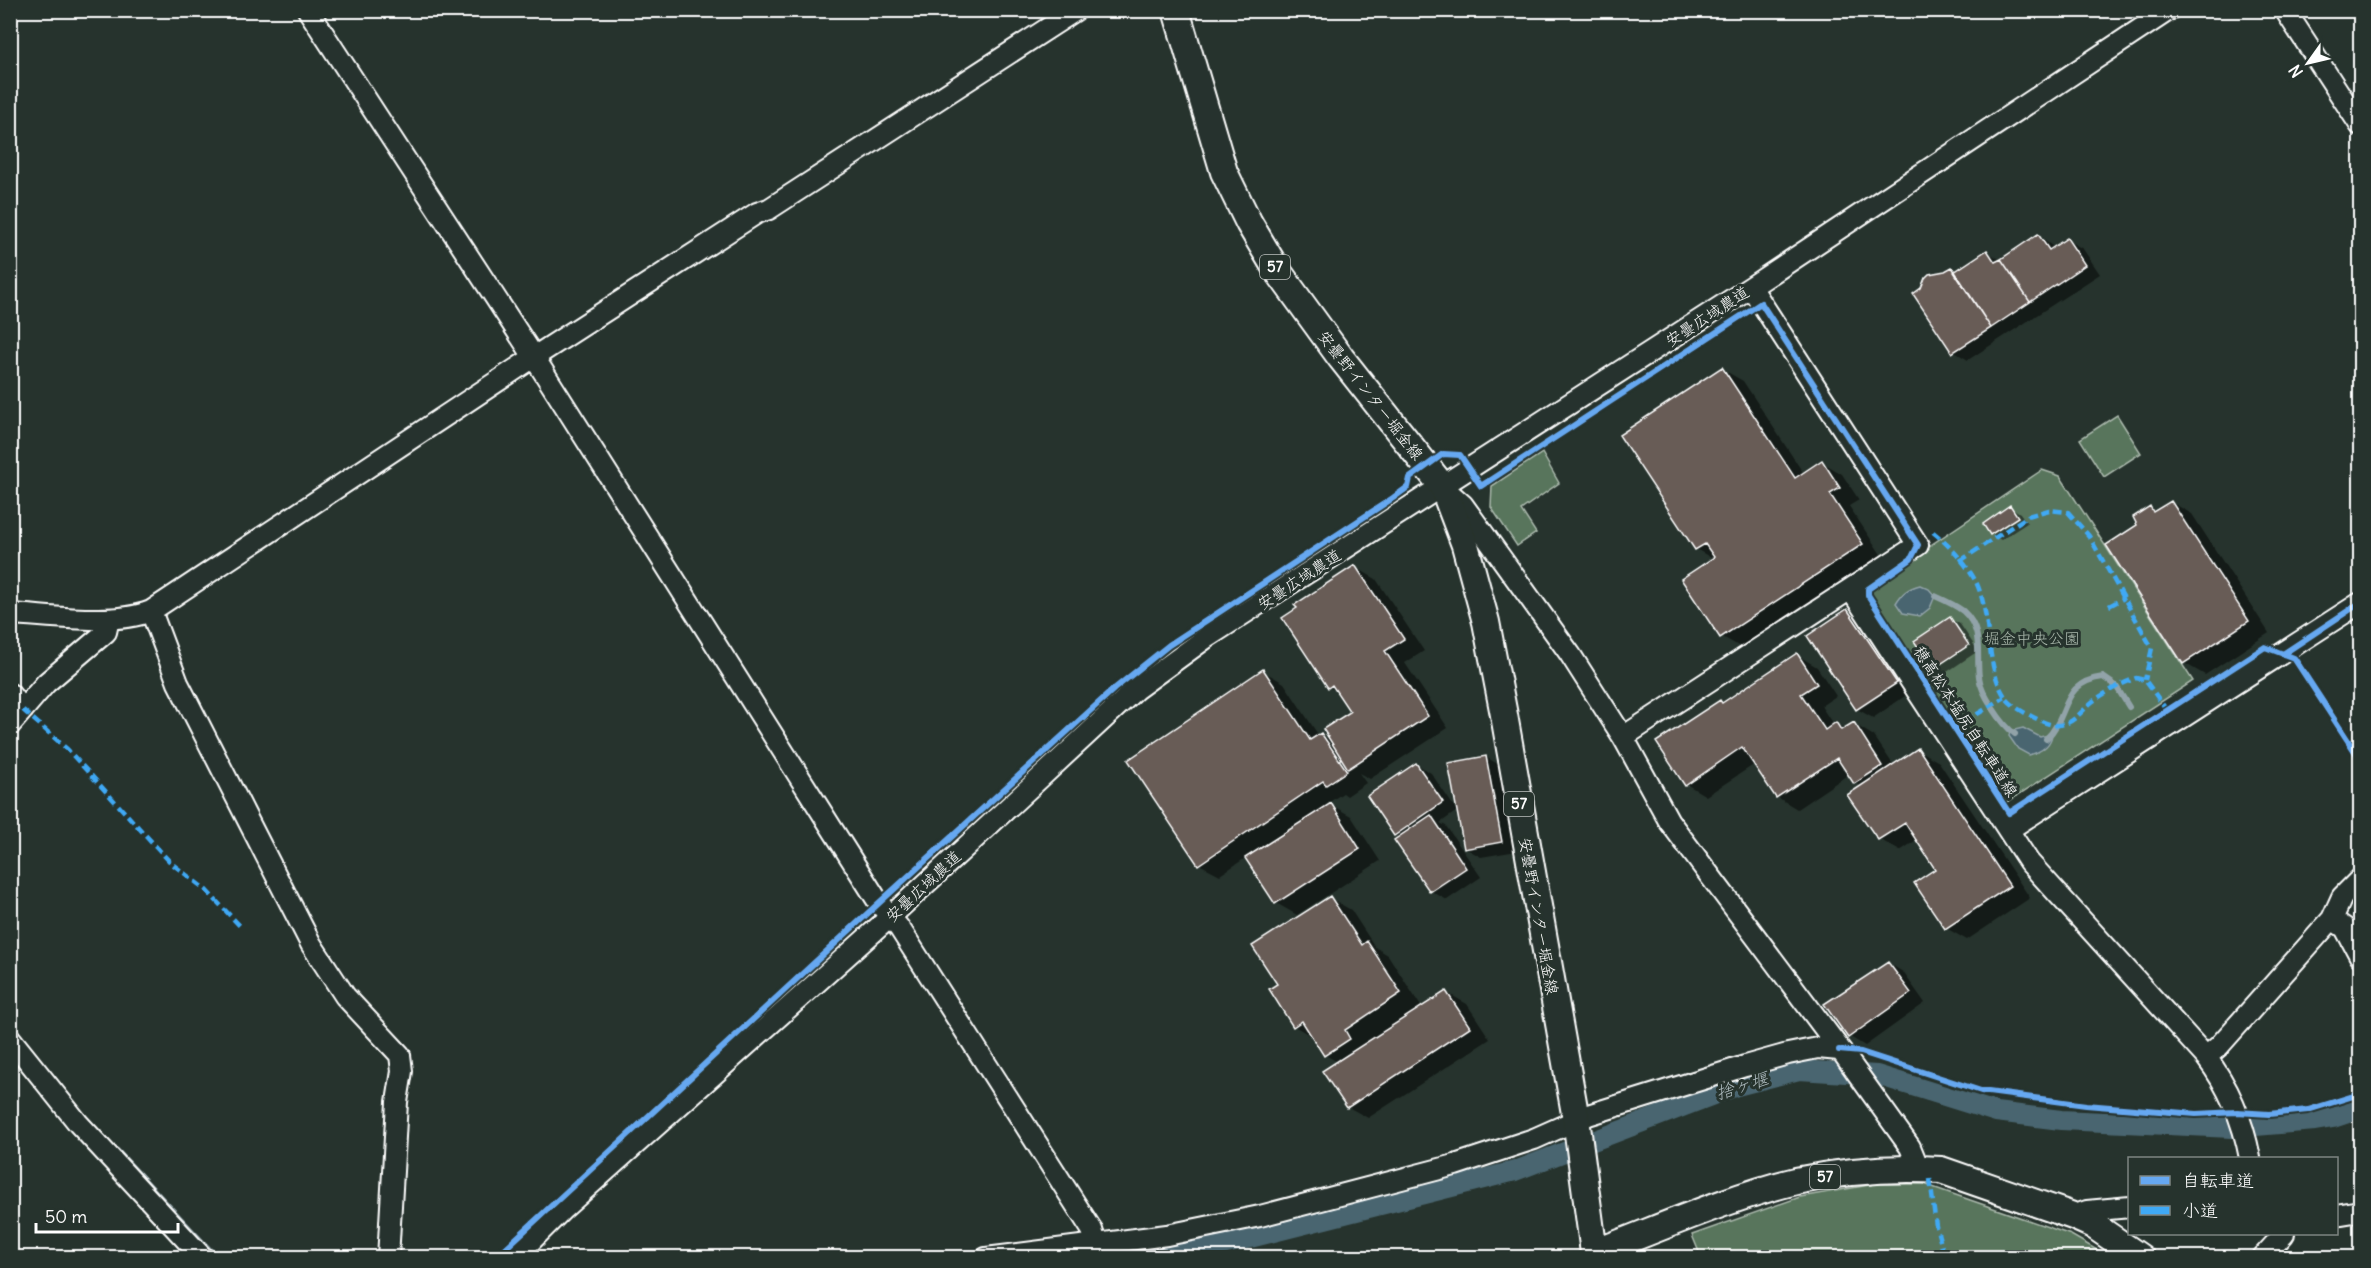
<svg xmlns="http://www.w3.org/2000/svg" width="2371" height="1268" viewBox="0 0 2371 1268" font-family="Delius,'Klee One',sans-serif">
<style>
.green{fill:#58755c;stroke:#acbaae;stroke-width:1.5}
.water{fill:#49656f;stroke:#92a3a9;stroke-width:1.5}
.shadow{fill:#0007}
.lines{fill:none;stroke-linecap:round;stroke-linejoin:round}
.stream{stroke:#92a3a9;stroke-width:6}
.canal{stroke:#49656f;stroke-width:20}
.building{fill:#675b57;stroke:#fff;stroke-width:1.5}
.minor-casing{stroke:#fff;stroke-width:24}
.major-casing{stroke:#fff;stroke-width:30}
.minor{stroke:#26332d;stroke-width:20}
.major{stroke:#26332d;stroke-width:26}
.quiet{stroke:#3fa9f5;stroke-width:4.5;stroke-dasharray:9 4.5;stroke-linecap:butt}
.cycleway-casing{stroke:#26332d;stroke-width:10}
.cycleway{stroke:#66a8f1;stroke-width:6}
.labels{text-anchor:middle;stroke-width:6;stroke-linejoin:round;paint-order:stroke}
.shield{fill:#26332d;stroke:#bec2c0;stroke-width:1.5}
.shield-label{font-size:15px;font-weight:bold;fill:#fff}
.street-label{font-size:16px;fill:#fff;stroke:#26332d}
.park-label{font-size:16px;fill:#acbaae;stroke:#26332d}
.water-label{font-size:18px;font-style:italic;fill:#adbabe;stroke:#26332d}
</style>
<rect width="100%" height="100%" fill="#26332d"/>
<filter id="ink" filterUnits="userSpaceOnUse"><feTurbulence type="fractalNoise" baseFrequency=".0167" numOctaves="2"/><feDisplacementMap in="SourceGraphic" scale="12" xChannelSelector="R" yChannelSelector="G"/><feConvolveMatrix kernelMatrix="1 2 1 2 8 2 1 2 1" color-interpolation-filters="sRGB"/></filter>
<g filter="url(#ink)">
<path class="green" d="M 2117,415 L 2141,453 L 2104,477 L 2080,439 Z
M 1542,453 L 1559,483 L 1521,510 L 1536,533 L 1517,546 L 1491,507 L 1492,486 Z
M 2042,470 L 2060,476 L 2193,681 L 2006,803 L 1871,595 L 1872,590 L 1915,561 L 1916,555 Z
M 1875,1184 L 1924,1184 L 2071,1235 L 2109,1257 L 1701,1257 L 1692,1235 L 1800,1197 Z"/>
<path class="water" d="M 1920,585 L 1929,589 L 1935,596 L 1930,608 L 1920,616 L 1903,613 L 1896,603 C 1902,593 1908,588 1920,585 Z
M 2023,728 L 2040,737 L 2052,734 C 2051,746 2040,752 2029,755 L 2018,749 L 2009,736 L 2010,731 Z"/>
<path class="shadow" d="M 2038,236 L 2055,248 L 2067,240 L 2083,249 L 2100,274 L 1968,360 L 1953,351 L 1952,269 L 1957,272 L 1987,252 L 2001,260 Z
M 1722,369 L 1743,381 L 1804,474 L 1822,462 L 1842,474 L 1859,500 L 1849,506 L 1882,556 L 1742,648 L 1721,636 L 1713,559 L 1696,549 L 1621,435 Z
M 2171,502 L 2192,514 L 2269,633 L 2205,675 L 2184,663 L 2139,525 L 2150,508 L 2157,512 Z
M 2010,507 L 2020,513 L 2027,523 L 2001,540 L 1991,534 Z
M 1355,567 L 1376,579 L 1424,651 L 1405,663 L 1448,728 L 1370,779 L 1359,773 L 1366,783 L 1347,796 L 1343,793 L 1328,803 L 1351,816 L 1380,861 L 1297,915 L 1276,903 L 1247,857 L 1220,875 L 1199,864 L 1263,671 L 1284,683 L 1319,736 L 1321,735 L 1332,741 L 1352,712 L 1338,692 L 1329,687 Z
M 1847,611 L 1863,619 L 1911,692 L 1873,718 L 1857,709 Z
M 1950,619 L 1960,624 L 1978,651 L 1944,674 L 1934,668 Z
M 1797,655 L 1817,667 L 1836,696 L 1821,706 L 1834,726 L 1836,724 L 1845,729 L 1854,724 L 1874,736 L 1894,766 L 1918,750 L 1939,762 L 2030,898 L 1967,940 L 1946,928 L 1938,869 L 1918,839 L 1900,851 L 1879,839 L 1862,787 L 1855,783 L 1849,774 L 1797,809 L 1777,797 L 1755,764 L 1706,796 L 1686,784 L 1720,701 L 1723,703 Z
M 1486,757 L 1501,766 L 1517,851 L 1481,857 L 1465,848 Z
M 1416,764 L 1431,773 L 1457,811 L 1440,823 L 1446,826 L 1481,877 L 1447,900 L 1431,891 L 1400,838 L 1395,835 Z
M 1330,898 L 1351,910 L 1375,947 L 1388,955 L 1422,1008 L 1446,992 L 1467,1004 L 1490,1039 L 1368,1118 L 1348,1107 L 1338,1062 L 1325,1055 L 1313,1037 L 1294,1026 L 1279,984 Z
M 1888,963 L 1903,972 L 1925,1003 L 1865,1046 L 1850,1037 L 1826,1005 Z"/>
<g class="lines">
<path class="stream" d="M 1935,596 C 1944,600 1955,605 1963,611 C 1984,630 1976,654 1979,677 C 1981,693 2002,725 2015,734
M 2046,739 C 2071,715 2059,683 2103,677 L 2116,686 L 2129,707
M 10,1024 L 19,1036
M 117,1151 L 217,1258"/>
<path class="canal" d="M 1138,1258 L 1222,1245 L 1515,1171 L 1737,1086 L 1799,1070 L 1877,1075 L 1996,1112 L 2061,1120 L 2232,1128 L 2315,1121 L 2333,1118 L 2360,1109"/>
</g>
<path class="building" d="M 2038,234 L 2049,250 L 2067,238 L 2085,265 L 2030,302 L 2001,259 Z
M 1987,250 L 1995,262 L 2001,259 L 2030,302 L 1991,328 L 1954,272 Z
M 1952,267 L 1991,328 L 1952,353 L 1913,294 L 1921,288 L 1925,278 L 1929,274 L 1945,271 Z
M 1722,367 L 1795,478 L 1822,460 L 1840,488 L 1830,494 L 1863,544 L 1720,638 L 1681,579 L 1714,557 L 1705,544 L 1695,550 L 1619,435 Z
M 2171,501 L 2249,621 L 2183,664 L 2106,545 L 2137,525 L 2133,517 L 2150,506 L 2153,512 Z
M 2010,505 L 2018,517 L 1990,535 L 1983,524 Z
M 1355,565 L 1404,639 L 1385,651 L 1428,716 L 1348,769 L 1323,729 L 1350,712 L 1332,685 L 1328,688 L 1282,618 L 1297,608 L 1294,605 Z
M 1847,609 L 1897,683 L 1856,710 L 1807,636 Z
M 1950,617 L 1969,645 L 1933,669 L 1914,641 Z
M 1797,653 L 1817,684 L 1801,694 L 1825,730 L 1836,722 L 1841,730 L 1854,722 L 1882,766 L 1854,784 L 1837,758 L 1776,798 L 1742,747 L 1685,786 L 1656,742 L 1720,700 L 1722,703 Z
M 1263,669 L 1310,740 L 1321,733 L 1347,771 L 1326,785 L 1323,781 L 1198,865 L 1128,760 Z
M 1918,748 L 2010,886 L 1945,929 L 1914,883 L 1935,869 L 1905,823 L 1878,840 L 1847,795 Z
M 1486,756 L 1502,842 L 1464,849 L 1448,763 Z
M 1416,763 L 1443,802 L 1394,836 L 1367,796 Z
M 1331,803 L 1360,849 L 1275,904 L 1245,858 Z
M 1431,815 L 1466,868 L 1430,892 L 1394,840 Z
M 1330,896 L 1362,945 L 1367,941 L 1401,993 L 1345,1030 L 1350,1039 L 1324,1056 L 1302,1021 L 1293,1027 L 1269,989 L 1277,984 L 1252,946 Z
M 1888,962 L 1911,993 L 1848,1038 L 1824,1004 Z
M 1446,991 L 1470,1027 L 1347,1108 L 1322,1071 Z"/>
<g class="lines">
<g class="minor-casing">
<path id="minor" d="M 308,10 L 534,357 L 879,903 L 900,929 L 1092,1230 L 1096,1244
M 2285,10 L 2360,125
M 1445,489 L 1463,505 L 1570,654 L 1623,737 L 1669,821 L 1845,1056 L 1910,1147 L 1919,1169
M 1851,590 L 2029,862 L 2206,1057 C 2229,1087 2243,1121 2250,1158
M 151,611 L 178,683 L 311,944 L 345,996 L 400,1055 L 402,1071 L 397,1102 L 388,1258
M 10,614 C 52,616 112,626 151,611 L 534,357 L 757,213 L 769,209 L 1076,10
M 10,694 L 23,710
M 10,725 L 46,683 L 106,632 L 109,619
M 1623,737 L 1918,545 L 1751,287
M 2008,830 L 2360,603
M 2332,919 L 2345,928 L 2360,956
M 10,1038 L 78,1123 L 203,1258
M 2206,1057 L 2219,1046 L 2332,919 L 2342,897 L 2360,879
M 2336,1215 L 2360,1211
M 2073,1216 L 2087,1211 L 2130,1207
M 514,1258 L 563,1209 L 889,918 L 1136,689 L 1206,638 L 1751,287 L 2169,10
M 986,1258 L 1167,1235 L 1260,1216 L 1455,1165 L 1534,1139 L 1588,1115 L 1745,1066 L 1788,1054 L 1818,1048 L 1839,1050
M 2262,1258 L 2284,1234"/>
</g>
<g class="major-casing">
<path id="major" d="M 1176,10 L 1224,172 L 1249,223 L 1275,267 L 1341,358 L 1443,487 L 1465,545 L 1486,622 L 1504,715 L 1576,1119 L 1594,1253 C 1658,1229 1729,1197 1796,1181 C 1843,1171 1893,1167 1941,1170 L 2073,1216 L 2093,1225 L 2141,1258"/>
</g>
<use href="#minor" class="minor"/>
<use href="#major" class="major"/>
<path class="quiet" d="M 1933,532 C 1949,545 1968,565 1977,584 C 1992,619 1985,664 2004,695 C 2010,705 2023,712 2033,717 C 2041,721 2050,726 2059,725 C 2074,724 2082,710 2092,702 C 2106,692 2121,684 2136,678 L 2145,680 L 2166,709
M 1960,561 L 2028,516 L 2049,510 L 2068,512 L 2089,536 L 2152,648 L 2145,680
M 2109,606 L 2124,598
M 23,710 L 67,749 L 171,863 L 206,890 L 240,926
M 1952,725 L 1971,718 L 2005,697
M 1930,1179 L 1936,1226 L 1945,1258"/>
<g class="cycleway-casing">
<path id="cycleway" d="M 2283,654 L 2360,603
M 1839,1050 L 1861,1052 L 1981,1091 L 2086,1105 L 2196,1114 L 2237,1112 L 2269,1114 L 2308,1110 L 2360,1094
M 495,1258 L 879,903 L 1114,689 L 1169,645 L 1393,498 L 1408,487 L 1410,478 L 1443,454 L 1460,455 L 1481,486 L 1761,303 L 1918,545 L 1911,559 L 1868,589 L 1868,595 L 2009,813 L 2265,647 L 2294,658 L 2360,759"/>
</g>
<use href="#cycleway" class="cycleway"/>
</g>
</g>
<g class="labels">
<g class="shield">
<rect x="1260" y="255" width="30" height="24" rx="4.5"/>
<rect x="1504" y="792" width="30" height="24" rx="4.5"/>
<rect x="1810" y="1165" width="30" height="24" rx="4.5"/>
</g>
<g class="shield-label">
<text x="1275" y="272">57</text>
<text x="1519" y="809">57</text>
<text x="1825" y="1182">57</text>
</g>
<g class="street-label">
<text transform="translate(1707 316) rotate(-33)" y="6">安曇広域農道</text>
<text transform="translate(1371 395) rotate(52)" y="6">安曇野インター堀金線</text>
<text transform="translate(1299 579) rotate(-33)" y="6">安曇広域農道</text>
<text transform="translate(1966 721) rotate(57)" y="6">穂高松本塩尻自転車道線</text>
<text transform="translate(923 886) rotate(-43)" y="6">安曇広域農道</text>
<text transform="translate(1539 916) rotate(80)" y="6">安曇野インター堀金線</text>
</g>
<g class="park-label">
<text x="2032" y="644">堀金中央公園</text>
</g>
<g class="water-label">
<text transform="translate(1742 1086) rotate(-17)" y="6">捨ヶ堰</text>
</g>
</g>
<rect width="2371" height="1268" fill="none" stroke="#26332d" stroke-width="36"/>
<rect x="18" y="18" width="2335" height="1232" fill="none" stroke="#fff" stroke-width="2" filter="url(#ink)"/>
<rect x="2128" y="1157" width="210" height="78" fill="#26332d" stroke="#7d8581" stroke-width="1.5"/>
<rect x="2140" y="1176" width="30" height="9" fill="#66a8f1" stroke="#7d8581" stroke-width="1.5"/>
<text x="2182" y="1187" font-size="18" fill="#ffffff">自転車道</text>
<rect x="2140" y="1206" width="30" height="9" fill="#3fa9f5" stroke="#7d8581" stroke-width="1.5"/>
<text x="2182" y="1217" font-size="18" fill="#ffffff">小道</text>
<g transform="translate(2308 63) rotate(236)" stroke="#26332d" stroke-width="4.5" paint-order="stroke">
<path d="M0-4.5L10 22L0 15L-10 22Z" fill="#ffffff"/>
<text y="-9" font-size="16" font-weight="bold" text-anchor="middle" fill="#ffffff">N</text>
</g>
<path d="M36 1223v9h142v-9" fill="none" stroke="#ffffff" stroke-width="3"/>
<text x="45" y="1223" font-size="18" fill="#ffffff" stroke="#26332d" stroke-width="4.5" paint-order="stroke">50 m</text>
</svg>
